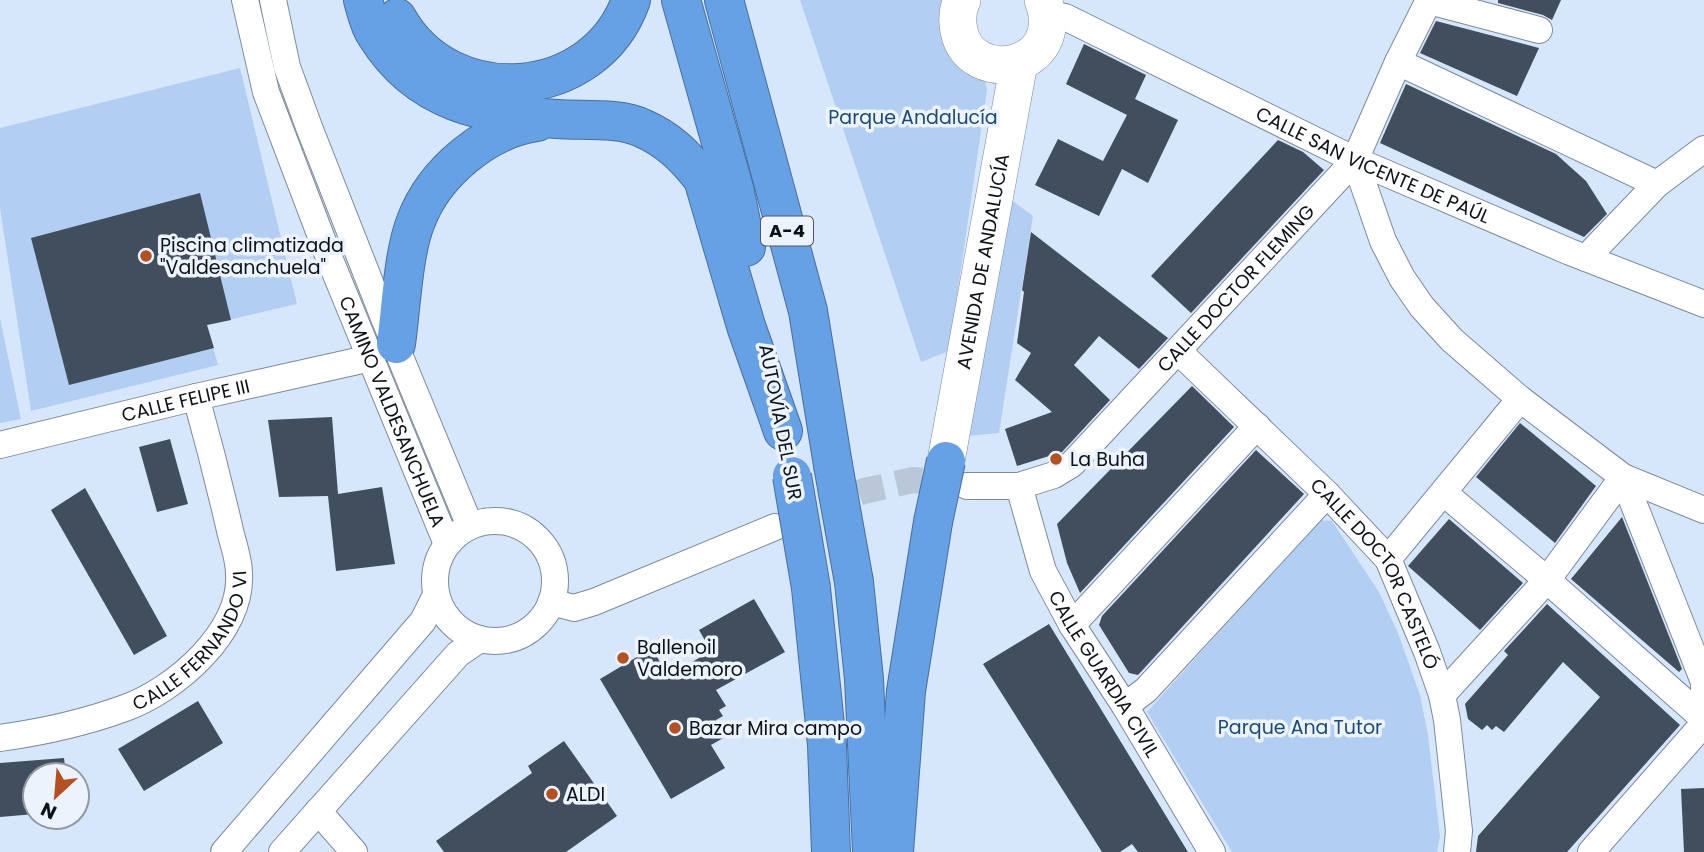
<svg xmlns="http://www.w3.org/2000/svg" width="1704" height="852" font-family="Poppins,sans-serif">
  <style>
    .green { fill: #b2cff3 }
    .building { fill: #404e5e }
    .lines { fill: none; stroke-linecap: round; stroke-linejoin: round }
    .street-tunnel { stroke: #b9c7d9; stroke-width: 26; stroke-dasharray: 26 13; stroke-linecap: butt }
    .street-casing { stroke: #7b8a9d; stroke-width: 28 }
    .secondary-casing { stroke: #7b8a9d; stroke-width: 38 }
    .highway-casing { stroke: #476f9e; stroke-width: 40 }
    .street { stroke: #fff; stroke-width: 26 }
    .secondary { stroke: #fff; stroke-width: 37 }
    .highway { stroke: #66a1e5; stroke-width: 38 }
    .highway-bridge-casing { stroke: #476f9e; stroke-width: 40; stroke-linecap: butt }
    .highway-bridge { stroke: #66a1e5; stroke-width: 38 }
    .poi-dot { fill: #b55020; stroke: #edf3fc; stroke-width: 2.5 }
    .labels { text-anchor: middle; stroke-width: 7; stroke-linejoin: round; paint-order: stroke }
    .shield { fill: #edf3fc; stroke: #50565d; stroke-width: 2 }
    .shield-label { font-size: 18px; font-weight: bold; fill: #0d1219 }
    .park-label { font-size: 19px; fill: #194a7e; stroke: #edf3fc }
    .street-label { font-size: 19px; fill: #0d1219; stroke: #edf3fc }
    .poi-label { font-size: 19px; fill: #0d1219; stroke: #edf3fc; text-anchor: start }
  </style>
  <rect width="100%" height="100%" fill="#d7e7fb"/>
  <!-- green -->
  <g class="green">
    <path d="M 800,0 L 948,0 L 985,79 L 987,90 L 949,351 L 921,362 Z"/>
    <path d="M 240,68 L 297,304 L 207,325 L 218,365 L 31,411 L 0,208 L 0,128 Z"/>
    <path d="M 999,191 L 1033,216 L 999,433 L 959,437 Z"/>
    <path d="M 0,318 L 21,419 L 0,423 Z"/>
    <path d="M 1320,520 L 1332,521 L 1379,592 L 1398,633 L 1420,695 L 1428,735 L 1440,836 L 1437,852 L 1232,852 L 1147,712 Z"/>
  </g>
  <!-- building -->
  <g class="building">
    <path d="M 1498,0 L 1561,0 L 1552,20 L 1543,15 L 1498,3 Z"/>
    <path d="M 1436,21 L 1539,48 L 1517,96 L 1420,53 Z"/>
    <path d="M 1084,44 L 1146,75 L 1135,99 L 1178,120 L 1148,183 L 1122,169 L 1099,216 L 1035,185 L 1058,139 L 1103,161 L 1127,115 L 1066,84 Z"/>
    <path d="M 1406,84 L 1556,154 L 1586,181 L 1607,214 L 1584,237 L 1380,143 Z"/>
    <path d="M 1278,140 L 1303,152 L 1324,170 L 1191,313 L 1151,276 Z"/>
    <path d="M 200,193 L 231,320 L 207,325 L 214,348 L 69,385 L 31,238 Z"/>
    <path d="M 1031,232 L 1168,338 L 1139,369 L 1099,336 L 1074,365 L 1110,400 L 1062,452 L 1017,466 L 1005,429 L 1052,412 L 1015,380 L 1031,353 L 1017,343 L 1024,292 L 1022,290 Z"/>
    <path d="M 1192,386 L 1234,427 L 1080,593 L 1067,563 L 1057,524 Z"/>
    <path d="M 332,417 L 338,494 L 382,487 L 395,564 L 336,571 L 328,496 L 279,497 L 268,420 Z"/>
    <path d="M 1520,423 L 1596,486 L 1555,543 L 1476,477 Z"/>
    <path d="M 170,439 L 188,504 L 157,512 L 139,447 Z"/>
    <path d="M 1256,450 L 1304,494 L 1138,675 L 1129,673 L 1099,625 L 1102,616 Z"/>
    <path d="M 85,488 L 167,636 L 134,655 L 51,510 Z"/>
    <path d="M 1622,517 L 1682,669 L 1679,672 L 1571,579 Z"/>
    <path d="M 1449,519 L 1523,583 L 1480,630 L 1408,566 Z"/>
    <path d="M 754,599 L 785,652 L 716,690 L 726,706 L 719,710 L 723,716 L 716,720 L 725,737 L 711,745 L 725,768 L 671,799 L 600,679 L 652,648 L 668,676 L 711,651 L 699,630 Z"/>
    <path d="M 1547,604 L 1680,725 L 1567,852 L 1476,852 L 1478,836 L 1600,697 L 1563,662 L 1504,732 L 1496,726 L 1492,730 L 1487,725 L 1482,730 L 1468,719 L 1465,704 L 1508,655 L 1504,651 Z"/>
    <path d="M 1049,624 L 1188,852 L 1138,852 L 1132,844 L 1120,852 L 1102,852 L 983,664 Z"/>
    <path d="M 198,701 L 223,743 L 144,791 L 118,749 Z"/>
    <path d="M 564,741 L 617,816 L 566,852 L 444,852 L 436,841 L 532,773 L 528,766 Z"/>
    <path d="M 64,758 L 66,775 L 35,775 L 35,814 L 0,817 L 0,763 Z"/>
    <path d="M 1704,788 L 1704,852 L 1684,852 L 1681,789 Z"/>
  </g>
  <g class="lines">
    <!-- street-tunnel -->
    <path class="street-tunnel" d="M 786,522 L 864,491 L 913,480 L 957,484"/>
    <!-- street casing -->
    <g class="street-casing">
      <g id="street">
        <path id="s1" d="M 245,0 L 266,92 L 328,255 L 447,544"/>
        <path d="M 273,0 L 287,67 L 309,127 L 384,318 L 470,526"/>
        <path d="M 1429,1 L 1539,30"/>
        <path id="s2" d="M 1048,14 L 1065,17 L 1355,160 L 1570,252 L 1704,304"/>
        <path d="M 1398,62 L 1657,184"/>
        <path d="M 1355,160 L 1383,241 L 1402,278 L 1422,307 L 1452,340 L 1520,399 L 1623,477 L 1704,682 L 1704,718 L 1699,729 L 1591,852"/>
        <path d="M 1586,258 L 1657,184 L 1704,149"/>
        <path id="s3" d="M 1178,351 L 1327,494 L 1388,559 L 1427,652 L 1442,695 L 1447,720 L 1459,831 L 1457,852"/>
        <path id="s4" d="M 0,445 L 196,397 L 371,358"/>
        <path d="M 1623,477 L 1704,510"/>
        <path id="s5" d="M 967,486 L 1019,486 L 1054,475 L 1072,464 L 1355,160 L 1398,62 L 1429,0"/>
        <path id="s6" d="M 1019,486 L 1043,571 L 1072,625 L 1125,706 L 1212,852"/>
        <path d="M 1444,493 L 1547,580 L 1704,719"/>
        <circle cx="495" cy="581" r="60"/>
        <path d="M 1388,559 L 1520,399"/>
        <path d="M 551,602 L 574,608 L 594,602 L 775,527"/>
        <path d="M 1072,625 L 1257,426"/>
        <path d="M 1442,695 L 1547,580 L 1623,477"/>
        <path d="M 1125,706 L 1146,690 L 1327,494"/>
        <path id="s7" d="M 0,738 C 43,732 84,723 125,708 C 175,690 243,632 239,573 C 239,558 232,541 229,526 C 219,483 208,440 196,397"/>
        <path d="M 318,811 L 354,852"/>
        <path d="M 224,852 L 423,621 L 436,595"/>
        <path d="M 282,852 L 458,654 L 480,639"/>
      </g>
    </g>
    <!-- secondary casing -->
    <g class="secondary-casing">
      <g id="secondary">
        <path d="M 962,0 C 957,10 957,21 959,31 C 971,88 1069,69 1043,0"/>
        <path id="s8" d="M 946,461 L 1019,63"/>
      </g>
    </g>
    <!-- highway casing -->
    <g class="highway-casing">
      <g id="highway">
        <path d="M 363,0 C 366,11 369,25 376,35 C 419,104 482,114 557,119 C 582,121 619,117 642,128 C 668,139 686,157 703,179 L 746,326 L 783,431"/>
        <path d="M 681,0 L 735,192 L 746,247"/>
        <path d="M 724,0 L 808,311 L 833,465"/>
        <path d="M 397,18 C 450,113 595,102 631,0"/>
        <path d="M 396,344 C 401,309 403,253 416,221 C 434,173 486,129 537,122"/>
        <path d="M 854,582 L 864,679 L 872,852"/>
        <path d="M 811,588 L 827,745 L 831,852"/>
        <path d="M 894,852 L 906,691 L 933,522"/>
      </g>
    </g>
    <!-- street -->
    <use href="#street" class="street"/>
    <!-- secondary -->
    <use href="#secondary" class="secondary"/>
    <!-- highway -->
    <use href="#highway" class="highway"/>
    <!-- highway-bridge casing -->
    <g class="highway-bridge-casing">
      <g id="highway-bridge">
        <path d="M 833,465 L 854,582"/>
        <path d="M 792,476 L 811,588"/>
        <path d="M 933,522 L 946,461"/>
      </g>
    </g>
    <!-- highway-bridge -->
    <use href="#highway-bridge" class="highway-bridge"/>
  </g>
  <!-- markers -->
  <g class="poi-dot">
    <circle cx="146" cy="256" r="7"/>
    <circle cx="1056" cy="459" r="7"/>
    <circle cx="623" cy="658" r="7"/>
    <circle cx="675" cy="728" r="7"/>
    <circle cx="552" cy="794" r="7"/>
  </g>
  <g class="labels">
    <!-- shield labels -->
    <rect class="shield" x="761" y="216.5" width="52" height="29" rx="5"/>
    <g class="shield-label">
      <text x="787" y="237">A-4</text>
    </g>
    <!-- park labels -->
    <g class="park-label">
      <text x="913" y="124">Parque Andalucía</text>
      <text x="1300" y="734">Parque Ana Tutor</text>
    </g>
    <!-- street labels -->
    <g class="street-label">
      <text dy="7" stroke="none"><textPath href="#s2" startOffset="359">CALLE SAN VICENTE DE PAÚL</textPath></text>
      <text dy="7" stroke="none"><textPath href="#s8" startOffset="203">AVENIDA DE ANDALUCÍA</textPath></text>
      <text dy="7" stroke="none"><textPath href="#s5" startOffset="350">CALLE DOCTOR FLEMING</textPath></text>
      <text dy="7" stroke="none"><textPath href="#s4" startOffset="191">CALLE FELIPE III</textPath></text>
      <text dy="7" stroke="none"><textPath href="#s1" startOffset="438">CAMINO VALDESANCHUELA</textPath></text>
      <text transform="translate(781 422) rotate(79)" y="7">AUTOVÍA DEL SUR</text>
      <text dy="7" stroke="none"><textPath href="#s3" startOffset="301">CALLE DOCTOR CASTELÓ</textPath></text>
      <text dy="7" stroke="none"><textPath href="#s7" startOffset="228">CALLE FERNANDO VI</textPath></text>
      <text dy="7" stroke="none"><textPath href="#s6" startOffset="208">CALLE GUARDIA CIVIL</textPath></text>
    </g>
    <!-- poi labels -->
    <g class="poi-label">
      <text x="160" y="252">Piscina climatizada<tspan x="160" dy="22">"Valdesanchuela"</tspan></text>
      <text x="1070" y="466">La Buha</text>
      <text x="637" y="654">Ballenoil<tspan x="637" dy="22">Valdemoro</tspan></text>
      <text x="689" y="735">Bazar Mira campo</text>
      <text x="566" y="801">ALDI</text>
    </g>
  </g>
  <!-- north arrow -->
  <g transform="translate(56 796) rotate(206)"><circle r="33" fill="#edf3fc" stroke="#9399a1" stroke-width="2"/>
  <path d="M0-5L12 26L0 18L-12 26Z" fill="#b55020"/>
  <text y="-10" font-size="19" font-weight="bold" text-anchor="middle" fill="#0d1219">N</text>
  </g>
</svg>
